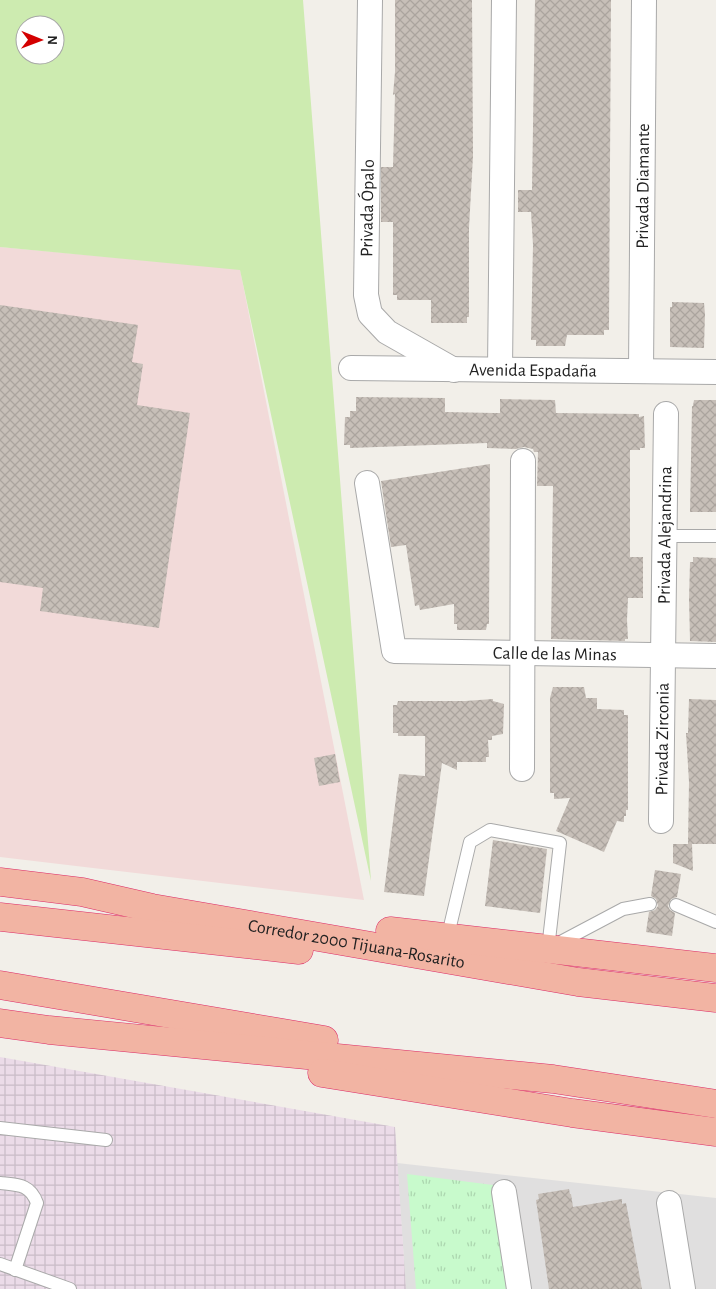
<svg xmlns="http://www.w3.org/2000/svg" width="716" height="1289" font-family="'Alegreya Sans',sans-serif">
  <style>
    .residential { fill: #e0dfdf }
    .commercial { fill: #f2dad9 }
    .industrial { fill: url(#industrial-grid) }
    .grass { fill: #cdebb0; fill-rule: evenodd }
    .park { fill: url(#park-tufts) }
    .building { fill: url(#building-cross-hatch) }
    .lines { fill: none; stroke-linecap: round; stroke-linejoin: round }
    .service-casing { stroke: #a9a9a9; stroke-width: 14 }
    .minor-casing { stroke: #a9a9a9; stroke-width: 26 }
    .trunk-casing { stroke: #dc2a67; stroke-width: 29 }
    .service { stroke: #fff; stroke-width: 12 }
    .minor { stroke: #fff; stroke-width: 24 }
    .trunk { stroke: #f2b4a3; stroke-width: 28 }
    .labels { text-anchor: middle; stroke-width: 4; stroke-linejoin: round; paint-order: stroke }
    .street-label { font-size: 18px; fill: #222; stroke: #fff }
  </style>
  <defs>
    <pattern id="industrial-grid" width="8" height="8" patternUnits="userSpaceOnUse" patternTransform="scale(1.25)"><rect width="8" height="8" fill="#ebdbe8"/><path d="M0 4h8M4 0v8" fill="none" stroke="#c9bcc7"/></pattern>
    <pattern id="park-tufts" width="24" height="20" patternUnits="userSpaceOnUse" patternTransform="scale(1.25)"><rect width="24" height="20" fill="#c8facc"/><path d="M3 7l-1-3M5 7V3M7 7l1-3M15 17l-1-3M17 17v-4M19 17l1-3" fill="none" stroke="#acd6af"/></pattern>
    <pattern id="building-cross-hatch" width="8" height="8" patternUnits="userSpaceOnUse" patternTransform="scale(1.25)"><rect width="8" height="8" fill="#c7bfb8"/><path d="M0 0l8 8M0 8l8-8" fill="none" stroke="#aba49e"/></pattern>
  </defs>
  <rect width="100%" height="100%" fill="#f2efe9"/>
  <!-- residential -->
  <path class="residential" d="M 397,1163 L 716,1198 L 716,1289 L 406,1289 Z"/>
  <!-- commercial -->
  <path class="commercial" d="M 0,247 L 240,269 L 364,900 L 0,857 Z"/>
  <!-- industrial -->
  <path class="industrial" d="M 0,1057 L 395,1127 L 406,1289 L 0,1289 Z"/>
  <!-- grass -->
  <path class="grass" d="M 0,0 L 303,0 L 371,881 L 240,270 L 0,247 ZM 25,25 L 55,25 L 55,55 L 25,55 Z"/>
  <!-- park -->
  <path class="park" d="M 407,1174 L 493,1185 L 506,1289 L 416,1289 Z"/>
  <!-- building -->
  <g class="building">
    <path d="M 395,0 L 472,0 L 473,156 L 469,228 L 469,317 L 467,317 L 467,323 L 431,323 L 431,300 L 397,300 L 397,295 L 393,295 L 393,222 L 381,222 L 381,167 L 393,167 L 395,94 L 393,95 L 395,72 Z"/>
    <path d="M 535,0 L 611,0 L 609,330 L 604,330 L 604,335 L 567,335 L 565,346 L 536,346 L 536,340 L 531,340 L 533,245 L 531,212 L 518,212 L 518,190 L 532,190 Z"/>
    <path d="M 672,302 L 704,303 L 705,314 L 704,348 L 670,347 L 670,307 L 672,307 Z"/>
    <path d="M 0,305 L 138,325 L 132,362 L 143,364 L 137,405 L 190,413 L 159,628 L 40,611 L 43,588 L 0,582 Z"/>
    <path d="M 356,397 L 445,398 L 445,412 L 494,413 L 500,413 L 500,399 L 555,400 L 556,413 L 639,414 L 639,417 L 644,416 L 645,448 L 640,448 L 640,450 L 630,450 L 630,557 L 643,557 L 643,598 L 628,598 L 627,620 L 628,639 L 625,639 L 625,641 L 551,639 L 553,486 L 537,486 L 538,452 L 534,452 L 533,449 L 524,447 L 516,449 L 487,448 L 487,443 L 350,448 L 350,445 L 344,445 L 345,417 L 350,417 L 350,411 L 356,411 Z"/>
    <path d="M 694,400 L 716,400 L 716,512 L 690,512 L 692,406 L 693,406 Z"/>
    <path d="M 490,464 L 489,624 L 487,624 L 486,630 L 457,630 L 457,624 L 454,624 L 454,604 L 420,610 L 419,605 L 415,606 L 406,545 L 391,547 L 381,481 Z"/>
    <path d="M 693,557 L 716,558 L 716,642 L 690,641 L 689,599 L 690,562 L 693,562 Z"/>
    <path d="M 553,687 L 584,687 L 586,698 L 597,698 L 597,709 L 624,710 L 624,715 L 628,715 L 628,810 L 626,810 L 626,816 L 624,816 L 624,822 L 617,821 L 604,852 L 556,831 L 570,798 L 554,799 L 554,793 L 550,793 L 550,698 Z"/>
    <path d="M 493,699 L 493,701 L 504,704 L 503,734 L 492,736 L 492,740 L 488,740 L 489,757 L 486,757 L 486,762 L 457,762 L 457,770 L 442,763 L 424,896 L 384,892 L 399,774 L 425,776 L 425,736 L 398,736 L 398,733 L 393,733 L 393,705 L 397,705 L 398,701 L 465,701 Z"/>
    <path d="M 689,699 L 716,700 L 716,844 L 692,844 L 693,871 L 673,863 L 673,844 L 688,844 L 689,782 L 686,733 L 688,733 Z"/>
    <path d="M 335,754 L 340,782 L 319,786 L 314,758 Z"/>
    <path d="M 493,840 L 547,849 L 540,913 L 485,906 Z"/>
    <path d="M 655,870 L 681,874 L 677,897 L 671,899 L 668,906 L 670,910 L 675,913 L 672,936 L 646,932 L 649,912 L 655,910 L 658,906 L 656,899 L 651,896 Z"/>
    <path d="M 569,1189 L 570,1194 L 571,1194 L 573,1207 L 622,1199 L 622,1204 L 626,1203 L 642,1289 L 549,1289 L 536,1200 L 539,1199 L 538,1194 Z"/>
  </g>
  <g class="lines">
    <!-- service casing -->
    <g class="service-casing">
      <g id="service">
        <path d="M 664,536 L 716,536"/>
        <path d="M 676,905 L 716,922"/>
        <path d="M 447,939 L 470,842 L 490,830 L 560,843 L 548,949"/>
        <path d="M 555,945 L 623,909 L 650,904"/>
        <path d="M 0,1128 L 106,1140"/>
        <path d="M 0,1183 C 18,1185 30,1184 37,1203 L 15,1270"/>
        <path d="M 0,1264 L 70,1289"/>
      </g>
    </g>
    <!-- minor casing -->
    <g class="minor-casing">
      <g id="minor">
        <path d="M 370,0 L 366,295 L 370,314 L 387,332 L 454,370"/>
        <path id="s1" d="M 351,368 L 716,372"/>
        <path d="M 500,369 L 504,0"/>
        <path id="s2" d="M 641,371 L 644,0"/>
        <path id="s3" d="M 367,483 L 394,651 L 716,656"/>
        <path d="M 522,769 L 523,461"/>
        <path id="s4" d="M 661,821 L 666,414"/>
        <path d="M 504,1192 L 519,1289"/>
        <path d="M 669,1203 L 683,1289"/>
      </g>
    </g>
    <!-- trunk casing -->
    <g class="trunk-casing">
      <g id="trunk">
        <path id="s5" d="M 0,882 L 82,892 L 152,908 L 578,982 L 716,998"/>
        <path d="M 0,917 L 299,950"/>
        <path d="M 390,931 L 716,968"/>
        <path d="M 0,985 L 324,1040"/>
        <path d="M 0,1023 L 49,1030 L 553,1079 L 716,1104"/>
        <path d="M 322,1073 L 572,1113 L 716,1132"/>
      </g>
    </g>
    <!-- service -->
    <use href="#service" class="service"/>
    <!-- minor -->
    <use href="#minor" class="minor"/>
    <!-- trunk -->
    <use href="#trunk" class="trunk"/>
  </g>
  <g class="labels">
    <!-- street labels -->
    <g class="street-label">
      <text dy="6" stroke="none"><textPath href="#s2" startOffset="185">Privada Diamante</textPath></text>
      <text transform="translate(367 208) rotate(-89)" y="6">Privada Ópalo</text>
      <text dy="6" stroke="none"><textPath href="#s1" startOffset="182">Avenida Espadaña</textPath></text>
      <text dy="6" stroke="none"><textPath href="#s4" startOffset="286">Privada Alejandrina</textPath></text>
      <text dy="6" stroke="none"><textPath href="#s3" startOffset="331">Calle de las Minas</textPath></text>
      <text dy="6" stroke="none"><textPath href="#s4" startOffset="82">Privada Zirconia</textPath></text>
      <text dy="6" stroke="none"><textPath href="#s5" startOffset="362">Corredor 2000 Tijuana-Rosarito</textPath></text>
    </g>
  </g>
  <!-- north arrow -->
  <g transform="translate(40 40) rotate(91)"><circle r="24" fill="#ffffff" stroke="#a7a7a7"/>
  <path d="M0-4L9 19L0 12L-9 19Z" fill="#d40000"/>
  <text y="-8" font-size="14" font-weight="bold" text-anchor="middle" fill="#222222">N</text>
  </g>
</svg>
